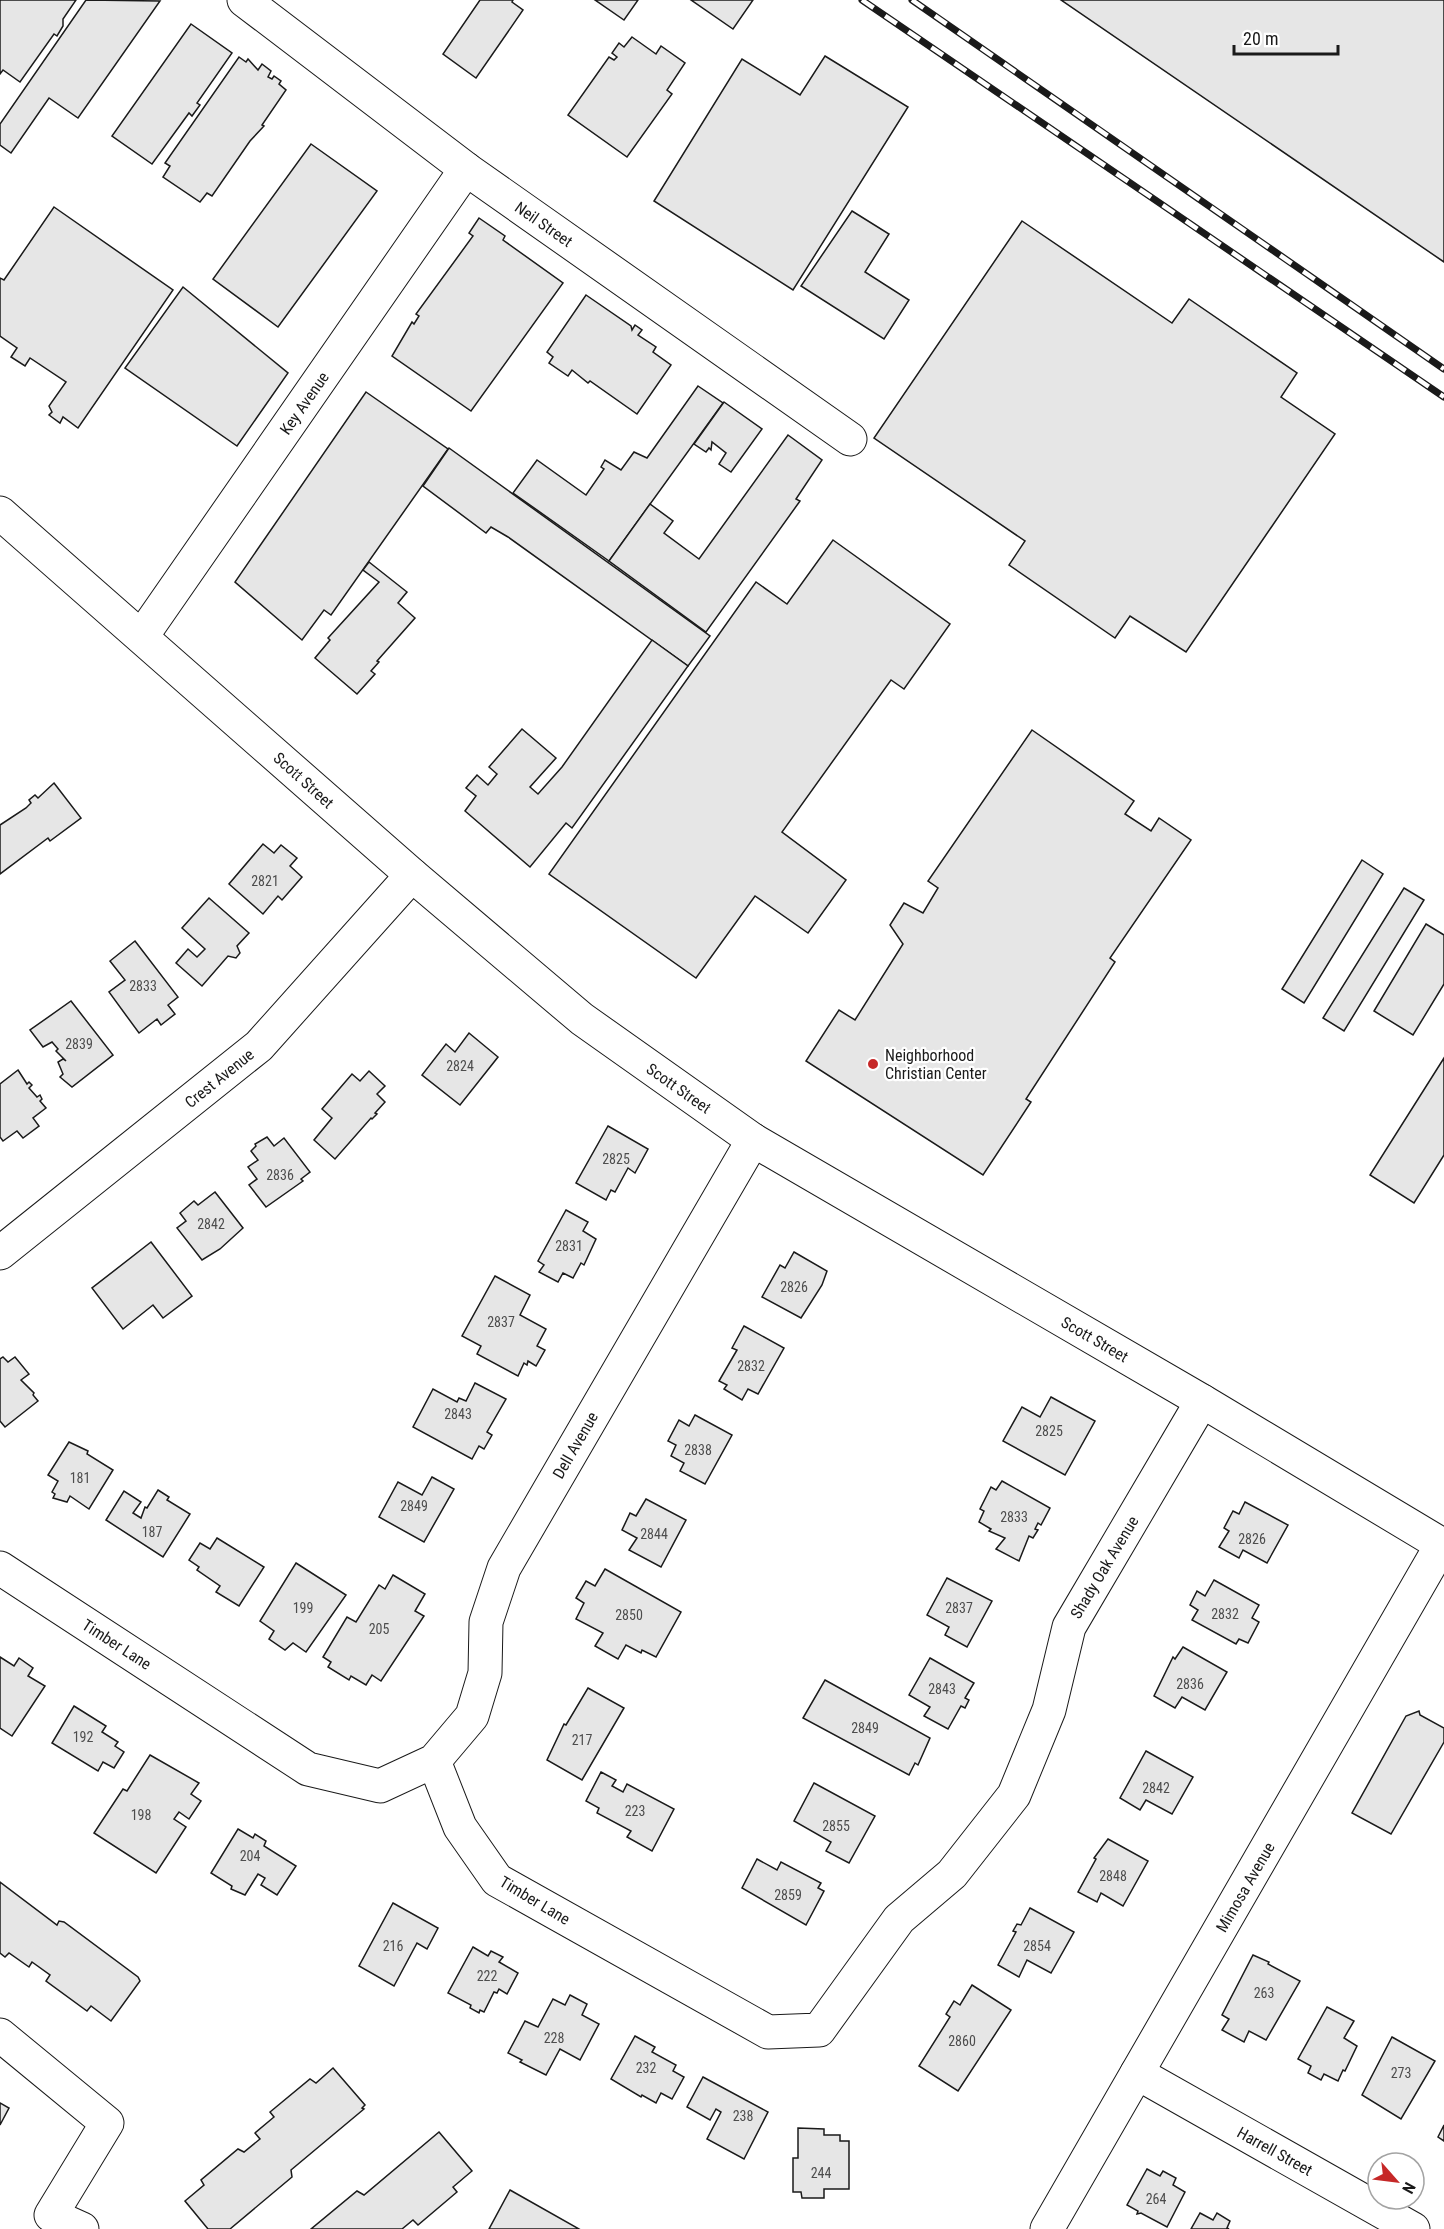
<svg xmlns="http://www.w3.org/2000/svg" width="1444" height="2229" font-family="'Roboto Condensed',sans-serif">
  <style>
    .building { fill: #e6e6e6; stroke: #1a1a1a; stroke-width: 1.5 }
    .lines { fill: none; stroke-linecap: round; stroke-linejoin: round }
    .minor-casing { stroke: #1a1a1a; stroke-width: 35 }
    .major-casing { stroke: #1a1a1a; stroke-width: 35 }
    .minor { stroke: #fff; stroke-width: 33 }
    .major { stroke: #fff; stroke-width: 33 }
    .rail-casing { stroke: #1a1a1a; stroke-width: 7 }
    .rail { stroke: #fff; stroke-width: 4.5; stroke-dasharray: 14; stroke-linecap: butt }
    .poi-dot { fill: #c62828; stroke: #fff; stroke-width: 2 }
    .labels { text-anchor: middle; stroke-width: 4.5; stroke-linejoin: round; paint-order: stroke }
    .number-label { font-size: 14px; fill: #4d4d4d }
    .street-label { font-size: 16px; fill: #1a1a1a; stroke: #fff }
    .poi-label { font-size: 16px; fill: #1a1a1a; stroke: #fff; text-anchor: start }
  </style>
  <rect width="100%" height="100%" fill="#fff"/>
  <!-- building -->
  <g class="building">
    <path d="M 0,0 L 76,0 L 63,19 L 63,26 L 57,36 L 54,34 L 20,82 L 3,70 L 0,74 Z"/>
    <path d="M 86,0 L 160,1 L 78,118 L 49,98 L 11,153 L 0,145 L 0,124 Z"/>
    <path d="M 480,0 L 513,0 L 512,2 L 523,10 L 476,78 L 443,54 Z"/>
    <path d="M 595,0 L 638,0 L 624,20 Z"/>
    <path d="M 691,0 L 753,0 L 733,29 Z"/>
    <path d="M 1061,0 L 1444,0 L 1444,262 Z"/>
    <path d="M 191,24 L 232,53 L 197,103 L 200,105 L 192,116 L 189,113 L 152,164 L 112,136 Z"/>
    <path d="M 632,37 L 656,54 L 661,46 L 685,63 L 667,90 L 672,94 L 627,157 L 568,115 L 609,57 L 614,60 L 617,57 L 612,53 L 619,43 L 624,47 Z"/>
    <path d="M 825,56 L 908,107 L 793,290 L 654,201 L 742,59 L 800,95 Z"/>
    <path d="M 239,57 L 246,62 L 248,59 L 258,70 L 262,64 L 271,71 L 268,77 L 272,79 L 274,76 L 281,81 L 279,84 L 286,90 L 262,125 L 264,126 L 250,141 L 212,196 L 207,193 L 200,202 L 163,177 L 170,166 L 165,163 Z"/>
    <path d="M 311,144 L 377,191 L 278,327 L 213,279 Z"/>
    <path d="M 54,207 L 173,290 L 78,428 L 63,417 L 60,423 L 49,415 L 52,412 L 49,406 L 66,382 L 30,358 L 25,366 L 11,357 L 17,348 L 0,336 L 0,278 L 4,280 Z"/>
    <path d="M 852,211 L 889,234 L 865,272 L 909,300 L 884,339 L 801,286 Z"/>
    <path d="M 479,218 L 505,236 L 503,240 L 563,283 L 471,411 L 392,356 L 412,322 L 414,324 L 419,316 L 416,314 L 473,236 L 469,233 Z"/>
    <path d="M 1022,221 L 1172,323 L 1189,299 L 1297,373 L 1281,397 L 1335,434 L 1186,652 L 1130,616 L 1115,638 L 1009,565 L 1025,541 L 874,438 Z"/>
    <path d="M 183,287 L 288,373 L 237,446 L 125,368 Z"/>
    <path d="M 586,295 L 631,326 L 632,330 L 635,325 L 642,330 L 638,335 L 656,347 L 653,352 L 671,365 L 637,414 L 590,381 L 588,383 L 572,370 L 568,376 L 549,363 L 553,357 L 547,352 Z"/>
    <path d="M 698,386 L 723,403 L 609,561 L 513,493 L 537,460 L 586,495 L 604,469 L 601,467 L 605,460 L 621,470 L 634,452 L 647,458 Z"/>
    <path d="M 366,392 L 448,449 L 331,615 L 324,610 L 302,640 L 235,582 Z"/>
    <path d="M 724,402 L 762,429 L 731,472 L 719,464 L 726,453 L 712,442 L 711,450 L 709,448 L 706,452 L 694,444 Z"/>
    <path d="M 788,435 L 822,460 L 796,499 L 800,501 L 706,632 L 609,561 L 650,504 L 673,521 L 664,533 L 699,559 Z"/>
    <path d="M 449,448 L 710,636 L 688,666 L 508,537 L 491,527 L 486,533 L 423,486 Z"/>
    <path d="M 833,540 L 950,624 L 904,689 L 891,680 L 782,832 L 846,880 L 808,933 L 755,896 L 696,978 L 549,874 L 756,582 L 787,604 Z"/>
    <path d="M 369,562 L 407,592 L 398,603 L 415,618 L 377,661 L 379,662 L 371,671 L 375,674 L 357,694 L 315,658 L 330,640 L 328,638 L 379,582 L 363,570 Z"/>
    <path d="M 652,640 L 688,666 L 572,828 L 566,823 L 530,867 L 465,811 L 476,796 L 466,788 L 477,775 L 488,785 L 497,774 L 489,767 L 522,729 L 556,758 L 530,787 L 538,794 L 562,767 Z"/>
    <path d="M 1032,730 L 1134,801 L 1125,814 L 1151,831 L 1159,818 L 1191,840 L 1110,958 L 1115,962 L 1026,1099 L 1031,1102 L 983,1175 L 806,1061 L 839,1010 L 855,1020 L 903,944 L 890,925 L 904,903 L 923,913 L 938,888 L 928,881 Z"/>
    <path d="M 54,783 L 81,818 L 50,841 L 48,838 L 0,874 L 0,825 L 26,808 L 31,803 L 29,800 L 35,795 L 38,798 Z"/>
    <path d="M 263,844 L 274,853 L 281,845 L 297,858 L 290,866 L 302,877 L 282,900 L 278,896 L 263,914 L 229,884 Z"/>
    <path d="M 1362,860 L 1383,874 L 1304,1003 L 1282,989 Z"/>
    <path d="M 1404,888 L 1424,900 L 1344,1031 L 1323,1018 Z"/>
    <path d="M 209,898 L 249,933 L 237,946 L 240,953 L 236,958 L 228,956 L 202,986 L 176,963 L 188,949 L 197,957 L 205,949 L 182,928 Z"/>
    <path d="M 1426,924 L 1444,935 L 1444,984 L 1413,1035 L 1374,1011 Z"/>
    <path d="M 135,941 L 178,997 L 168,1005 L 175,1014 L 161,1025 L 157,1019 L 139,1033 L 109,992 L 125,980 L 110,961 Z"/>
    <path d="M 71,1001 L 113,1055 L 72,1087 L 60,1077 L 63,1074 L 58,1062 L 63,1059 L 66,1061 L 56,1051 L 58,1049 L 52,1042 L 43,1047 L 30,1030 Z"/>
    <path d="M 469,1033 L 498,1057 L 460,1105 L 422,1075 L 446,1044 L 455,1052 Z"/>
    <path d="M 1444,1058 L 1444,1155 L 1414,1203 L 1370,1175 Z"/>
    <path d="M 18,1070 L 27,1084 L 29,1082 L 32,1085 L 29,1088 L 37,1097 L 40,1095 L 42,1099 L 40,1101 L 46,1108 L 33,1118 L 39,1126 L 23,1138 L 17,1131 L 3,1141 L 0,1137 L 0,1084 Z"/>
    <path d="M 369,1071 L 385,1086 L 377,1094 L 385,1102 L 375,1113 L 377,1114 L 372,1119 L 371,1118 L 335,1159 L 314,1140 L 332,1118 L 322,1109 L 352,1074 L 360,1081 Z"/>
    <path d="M 608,1126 L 648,1149 L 635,1173 L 628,1168 L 615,1192 L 611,1190 L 606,1200 L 576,1183 Z"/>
    <path d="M 267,1137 L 274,1146 L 284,1138 L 310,1172 L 301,1179 L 303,1181 L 266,1207 L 249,1185 L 257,1179 L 248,1167 L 258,1160 L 251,1151 L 256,1146 L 255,1144 Z"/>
    <path d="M 215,1192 L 243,1228 L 220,1249 L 202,1260 L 177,1228 L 186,1221 L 180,1213 L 194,1201 L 198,1205 Z"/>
    <path d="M 566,1210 L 588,1222 L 583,1231 L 596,1239 L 584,1265 L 581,1263 L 573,1278 L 563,1273 L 558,1282 L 539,1272 L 544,1265 L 538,1261 Z"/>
    <path d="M 151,1242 L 192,1296 L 163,1318 L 153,1305 L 123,1329 L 92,1288 Z"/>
    <path d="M 794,1252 L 827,1271 L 822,1285 L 801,1318 L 762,1297 L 780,1265 L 785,1268 Z"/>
    <path d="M 495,1276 L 530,1295 L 520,1315 L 546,1329 L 537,1346 L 545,1350 L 536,1366 L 528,1361 L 527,1365 L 524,1363 L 518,1376 L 477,1354 L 481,1346 L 462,1336 Z"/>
    <path d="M 744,1326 L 784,1348 L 758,1394 L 748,1389 L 742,1400 L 724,1389 L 727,1385 L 719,1381 L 737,1350 L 732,1348 Z"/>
    <path d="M 3,1357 L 8,1362 L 15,1357 L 29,1374 L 21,1380 L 34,1393 L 33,1395 L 38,1401 L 5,1427 L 0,1421 L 0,1359 Z"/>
    <path d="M 475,1383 L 506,1399 L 487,1432 L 492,1435 L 484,1449 L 479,1446 L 472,1459 L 413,1427 L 433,1389 L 457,1402 L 459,1398 L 466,1401 Z"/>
    <path d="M 1051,1397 L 1095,1421 L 1065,1475 L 1003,1441 L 1022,1407 L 1040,1417 Z"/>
    <path d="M 695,1415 L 732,1435 L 705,1484 L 680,1471 L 684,1463 L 671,1456 L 676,1445 L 668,1441 L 679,1420 L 689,1426 Z"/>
    <path d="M 69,1442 L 88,1451 L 87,1454 L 113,1470 L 89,1509 L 70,1496 L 67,1502 L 53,1498 L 55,1494 L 52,1492 L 58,1481 L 48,1475 Z"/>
    <path d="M 432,1477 L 454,1489 L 424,1542 L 379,1517 L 398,1482 L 422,1495 Z"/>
    <path d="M 1002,1481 L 1050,1508 L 1041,1525 L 1038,1523 L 1035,1529 L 1038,1530 L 1033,1538 L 1029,1536 L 1019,1561 L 996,1549 L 1005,1538 L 989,1531 L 991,1529 L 979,1522 L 984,1511 L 980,1509 L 991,1487 L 996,1490 Z"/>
    <path d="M 158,1490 L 169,1497 L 167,1500 L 190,1514 L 163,1557 L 106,1520 L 124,1491 L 141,1502 L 133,1513 L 141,1518 L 145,1507 L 147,1508 Z"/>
    <path d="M 646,1499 L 686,1520 L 661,1567 L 629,1550 L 637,1538 L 622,1530 L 630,1513 L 636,1516 Z"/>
    <path d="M 1245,1502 L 1288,1525 L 1267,1563 L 1243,1550 L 1239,1558 L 1219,1547 L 1229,1531 L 1224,1528 L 1233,1511 L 1239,1514 Z"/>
    <path d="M 217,1538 L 264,1567 L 239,1606 L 216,1592 L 220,1586 L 197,1570 L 199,1567 L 189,1560 L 200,1543 L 210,1549 Z"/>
    <path d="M 296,1563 L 346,1595 L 306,1652 L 293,1643 L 285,1650 L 269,1639 L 274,1631 L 260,1621 Z"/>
    <path d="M 605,1569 L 681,1612 L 656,1657 L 642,1650 L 641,1653 L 626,1645 L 618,1659 L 595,1646 L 603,1633 L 576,1619 L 584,1603 L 576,1598 L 586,1581 L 595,1586 Z"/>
    <path d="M 393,1575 L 425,1594 L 415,1611 L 424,1616 L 381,1681 L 372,1675 L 366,1685 L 351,1676 L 349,1680 L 328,1667 L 331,1662 L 323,1657 L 347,1617 L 356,1622 L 379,1585 L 385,1589 Z"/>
    <path d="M 947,1578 L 992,1601 L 967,1647 L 945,1635 L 949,1627 L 927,1615 Z"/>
    <path d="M 1214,1580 L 1259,1605 L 1252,1618 L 1259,1622 L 1248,1643 L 1239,1639 L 1236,1644 L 1192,1620 L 1198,1610 L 1190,1605 L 1197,1591 L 1205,1596 Z"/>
    <path d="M 1183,1647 L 1227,1672 L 1205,1710 L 1182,1697 L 1175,1708 L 1154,1696 L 1173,1657 L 1175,1659 Z"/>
    <path d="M 0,1657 L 14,1666 L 19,1658 L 33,1668 L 28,1676 L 45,1686 L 12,1736 L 0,1728 Z"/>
    <path d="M 930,1658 L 974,1683 L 965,1698 L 969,1700 L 965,1708 L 961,1706 L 948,1729 L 924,1716 L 930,1707 L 909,1695 Z"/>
    <path d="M 825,1680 L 930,1738 L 918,1765 L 915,1763 L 909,1775 L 803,1718 Z"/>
    <path d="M 588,1688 L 624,1708 L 582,1780 L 547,1760 L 564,1724 L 566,1725 Z"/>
    <path d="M 74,1706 L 106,1726 L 102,1732 L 118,1742 L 115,1746 L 124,1752 L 114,1768 L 103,1762 L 98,1771 L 52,1743 Z"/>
    <path d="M 1419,1711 L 1420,1715 L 1444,1728 L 1444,1742 L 1391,1834 L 1352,1813 L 1406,1716 Z"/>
    <path d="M 1146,1751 L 1193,1777 L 1172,1814 L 1146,1800 L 1140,1810 L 1120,1798 Z"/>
    <path d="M 150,1755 L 199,1783 L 191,1794 L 201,1801 L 189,1819 L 179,1812 L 174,1819 L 186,1827 L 156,1873 L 94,1833 L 123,1789 L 127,1791 Z"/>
    <path d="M 601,1772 L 616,1780 L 612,1786 L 623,1792 L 627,1784 L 674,1809 L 652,1851 L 627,1837 L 631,1831 L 597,1813 L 599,1808 L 586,1801 Z"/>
    <path d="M 814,1783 L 875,1816 L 849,1863 L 826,1851 L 831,1842 L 794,1821 Z"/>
    <path d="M 238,1829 L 253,1838 L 255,1834 L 266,1841 L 264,1846 L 296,1866 L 277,1895 L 261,1885 L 265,1878 L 258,1874 L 245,1895 L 231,1889 L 232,1886 L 211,1873 Z"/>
    <path d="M 1108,1839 L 1148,1861 L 1123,1906 L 1101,1893 L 1097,1902 L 1078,1892 L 1096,1859 L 1094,1858 Z"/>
    <path d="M 757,1859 L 777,1870 L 781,1862 L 821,1883 L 818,1888 L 824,1891 L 806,1925 L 742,1888 Z"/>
    <path d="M 0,1882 L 57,1925 L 59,1921 L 64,1922 L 138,1977 L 140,1981 L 111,2021 L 91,2006 L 87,2011 L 46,1981 L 50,1975 L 32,1962 L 29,1967 L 9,1953 L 5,1957 L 0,1953 Z"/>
    <path d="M 393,1903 L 438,1928 L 427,1949 L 417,1943 L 394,1986 L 359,1966 Z"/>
    <path d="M 1030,1908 L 1074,1932 L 1051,1973 L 1027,1960 L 1019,1977 L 998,1965 L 1016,1932 L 1013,1931 L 1017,1924 L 1021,1925 Z"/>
    <path d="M 473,1947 L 488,1956 L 491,1951 L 503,1957 L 499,1962 L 518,1973 L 507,1994 L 499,1989 L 497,1993 L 494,1992 L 484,2012 L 480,2010 L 479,2013 L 470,2008 L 471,2005 L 448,1993 Z"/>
    <path d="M 1253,1955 L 1269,1962 L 1268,1964 L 1300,1981 L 1266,2040 L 1249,2031 L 1244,2042 L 1222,2030 L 1229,2019 L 1222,2015 Z"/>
    <path d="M 972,1985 L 1011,2010 L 958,2091 L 919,2066 L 950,2017 L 946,2014 L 954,2001 L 960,2005 Z"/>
    <path d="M 570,1995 L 587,2004 L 582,2015 L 599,2024 L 580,2060 L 560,2049 L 546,2075 L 520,2062 L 522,2060 L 508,2053 L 525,2021 L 538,2027 L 553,1999 L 565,2005 Z"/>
    <path d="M 1327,2007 L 1354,2021 L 1344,2038 L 1357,2046 L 1345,2071 L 1343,2070 L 1338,2081 L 1324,2074 L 1321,2080 L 1308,2073 L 1311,2066 L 1298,2059 Z"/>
    <path d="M 635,2036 L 655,2047 L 652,2052 L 676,2065 L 673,2071 L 684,2077 L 672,2099 L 661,2093 L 656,2103 L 642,2095 L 641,2097 L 611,2079 Z"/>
    <path d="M 1392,2037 L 1435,2061 L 1401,2119 L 1362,2095 Z"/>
    <path d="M 333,2068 L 365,2105 L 362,2108 L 364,2109 L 291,2170 L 292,2177 L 230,2229 L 208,2229 L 185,2201 L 204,2185 L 201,2180 L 238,2149 L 244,2152 L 260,2139 L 255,2133 L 274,2117 L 270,2112 L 310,2079 L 316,2083 Z"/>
    <path d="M 703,2077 L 768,2112 L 744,2159 L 707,2139 L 721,2112 L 716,2109 L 710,2120 L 687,2107 Z"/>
    <path d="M 0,2103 L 9,2108 L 0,2125 Z"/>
    <path d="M 1444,2125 L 1444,2141 L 1438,2137 Z"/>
    <path d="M 798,2128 L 824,2129 L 824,2135 L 840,2135 L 840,2141 L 849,2141 L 849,2189 L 824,2189 L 824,2198 L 802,2198 L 801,2192 L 793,2192 L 793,2158 L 798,2158 Z"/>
    <path d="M 439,2132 L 472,2171 L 453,2187 L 457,2192 L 418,2225 L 413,2220 L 402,2229 L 311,2229 L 357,2191 L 364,2195 Z"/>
    <path d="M 1147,2169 L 1160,2176 L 1163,2171 L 1176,2178 L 1173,2185 L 1185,2192 L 1167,2227 L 1141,2213 L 1137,2214 L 1138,2211 L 1127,2205 Z"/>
    <path d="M 510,2190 L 579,2229 L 489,2229 Z"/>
    <path d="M 1200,2213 L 1213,2220 L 1217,2213 L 1230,2221 L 1227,2228 L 1229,2229 L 1191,2229 Z"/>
  </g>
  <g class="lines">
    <!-- minor casing -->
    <g class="minor-casing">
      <g id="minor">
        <path d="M 244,0 L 466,169 L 850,439"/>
        <path d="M 142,636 L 466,169"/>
        <path d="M 0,1253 L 259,1046 L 412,875"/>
        <path d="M 0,1568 L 308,1769 L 380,1786 L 434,1761 L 472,1716 L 485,1673 L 486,1622 L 504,1568 L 753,1140"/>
        <path d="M 434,1761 L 460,1827 L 497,1880 L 768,2032 L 819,2030 L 899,1919 L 952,1874 L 1014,1795 L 1049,1710 L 1069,1627 L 1202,1401"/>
        <path d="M 0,2035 L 107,2123 L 51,2215 L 82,2229"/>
        <path d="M 1137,2073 L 1413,2229"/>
        <path d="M 1047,2229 L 1442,1544"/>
      </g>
    </g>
    <!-- major casing -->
    <g class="major-casing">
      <path id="major" d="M 0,513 L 412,875 L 582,1019 L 753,1140 L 1202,1401 L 1444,1546"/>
    </g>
    <!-- minor -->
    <use href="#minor" class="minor"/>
    <!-- major -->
    <use href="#major" class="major"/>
    <!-- rail casing -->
    <g class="rail-casing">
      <g id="rail">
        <path d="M 862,0 L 1444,397"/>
        <path d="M 912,0 L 1444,369"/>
      </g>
    </g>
    <!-- rail -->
    <use href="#rail" class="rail"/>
  </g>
  <!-- markers -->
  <circle class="poi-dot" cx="873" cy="1064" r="6"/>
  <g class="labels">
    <!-- number labels -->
    <g class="number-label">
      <text x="265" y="886">2821</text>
      <text x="143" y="991">2833</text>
      <text x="79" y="1049">2839</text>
      <text x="460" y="1071">2824</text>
      <text x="616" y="1164">2825</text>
      <text x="280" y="1180">2836</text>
      <text x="211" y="1229">2842</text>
      <text x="569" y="1251">2831</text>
      <text x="794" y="1292">2826</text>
      <text x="501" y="1327">2837</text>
      <text x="751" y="1371">2832</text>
      <text x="458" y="1419">2843</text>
      <text x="1049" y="1436">2825</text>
      <text x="698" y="1455">2838</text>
      <text x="80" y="1483">181</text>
      <text x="414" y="1511">2849</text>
      <text x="1014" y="1522">2833</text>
      <text x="152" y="1537">187</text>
      <text x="654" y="1539">2844</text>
      <text x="1252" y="1544">2826</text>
      <text x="303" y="1613">199</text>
      <text x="959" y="1613">2837</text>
      <text x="1225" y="1619">2832</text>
      <text x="629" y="1620">2850</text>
      <text x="379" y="1634">205</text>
      <text x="1190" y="1689">2836</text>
      <text x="942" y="1694">2843</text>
      <text x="865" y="1733">2849</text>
      <text x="83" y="1742">192</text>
      <text x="582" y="1745">217</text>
      <text x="1156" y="1793">2842</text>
      <text x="635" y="1816">223</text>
      <text x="141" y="1820">198</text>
      <text x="836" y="1831">2855</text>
      <text x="250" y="1861">204</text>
      <text x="1113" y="1881">2848</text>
      <text x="788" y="1900">2859</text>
      <text x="393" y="1951">216</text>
      <text x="1037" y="1951">2854</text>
      <text x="487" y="1981">222</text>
      <text x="1264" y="1998">263</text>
      <text x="554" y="2043">228</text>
      <text x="962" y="2046">2860</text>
      <text x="646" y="2073">232</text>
      <text x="1401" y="2078">273</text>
      <text x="743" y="2121">238</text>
      <text x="821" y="2178">244</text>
      <text x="1156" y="2204">264</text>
    </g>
    <!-- street labels -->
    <g class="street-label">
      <text transform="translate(544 224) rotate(35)" y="6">Neil Street</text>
      <text transform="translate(304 403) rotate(-55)" y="6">Key Avenue</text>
      <text transform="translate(304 780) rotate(42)" y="6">Scott Street</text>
      <text transform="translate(219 1078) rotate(-39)" y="6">Crest Avenue</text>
      <text transform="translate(679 1088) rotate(35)" y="6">Scott Street</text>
      <text transform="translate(1095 1339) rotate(30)" y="6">Scott Street</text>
      <text transform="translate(575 1445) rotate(-60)" y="6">Dell Avenue</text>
      <text transform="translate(1104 1567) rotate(-59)" y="6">Shady Oak Avenue</text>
      <text transform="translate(117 1644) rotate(33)" y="6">Timber Lane</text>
      <text transform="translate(1245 1887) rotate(-60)" y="6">Mimosa Avenue</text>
      <text transform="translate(535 1900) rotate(31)" y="6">Timber Lane</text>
      <text transform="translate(1275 2151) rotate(29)" y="6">Harrell Street</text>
    </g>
    <!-- poi labels -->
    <g class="poi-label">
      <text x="885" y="1061">Neighborhood<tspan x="885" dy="18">Christian Center</tspan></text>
    </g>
  </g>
  <!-- north arrow -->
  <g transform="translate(1396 2181) rotate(118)"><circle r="28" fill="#ffffff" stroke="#a3a3a3" stroke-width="1.5"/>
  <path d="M0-4.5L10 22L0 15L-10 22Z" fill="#c62828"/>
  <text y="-9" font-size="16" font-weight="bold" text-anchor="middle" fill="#1a1a1a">N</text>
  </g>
  <!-- scale -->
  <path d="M1234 45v9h104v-9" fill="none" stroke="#1a1a1a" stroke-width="3"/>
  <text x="1243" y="45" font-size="18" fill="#1a1a1a" stroke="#ffffff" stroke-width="4.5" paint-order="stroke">20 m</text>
</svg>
